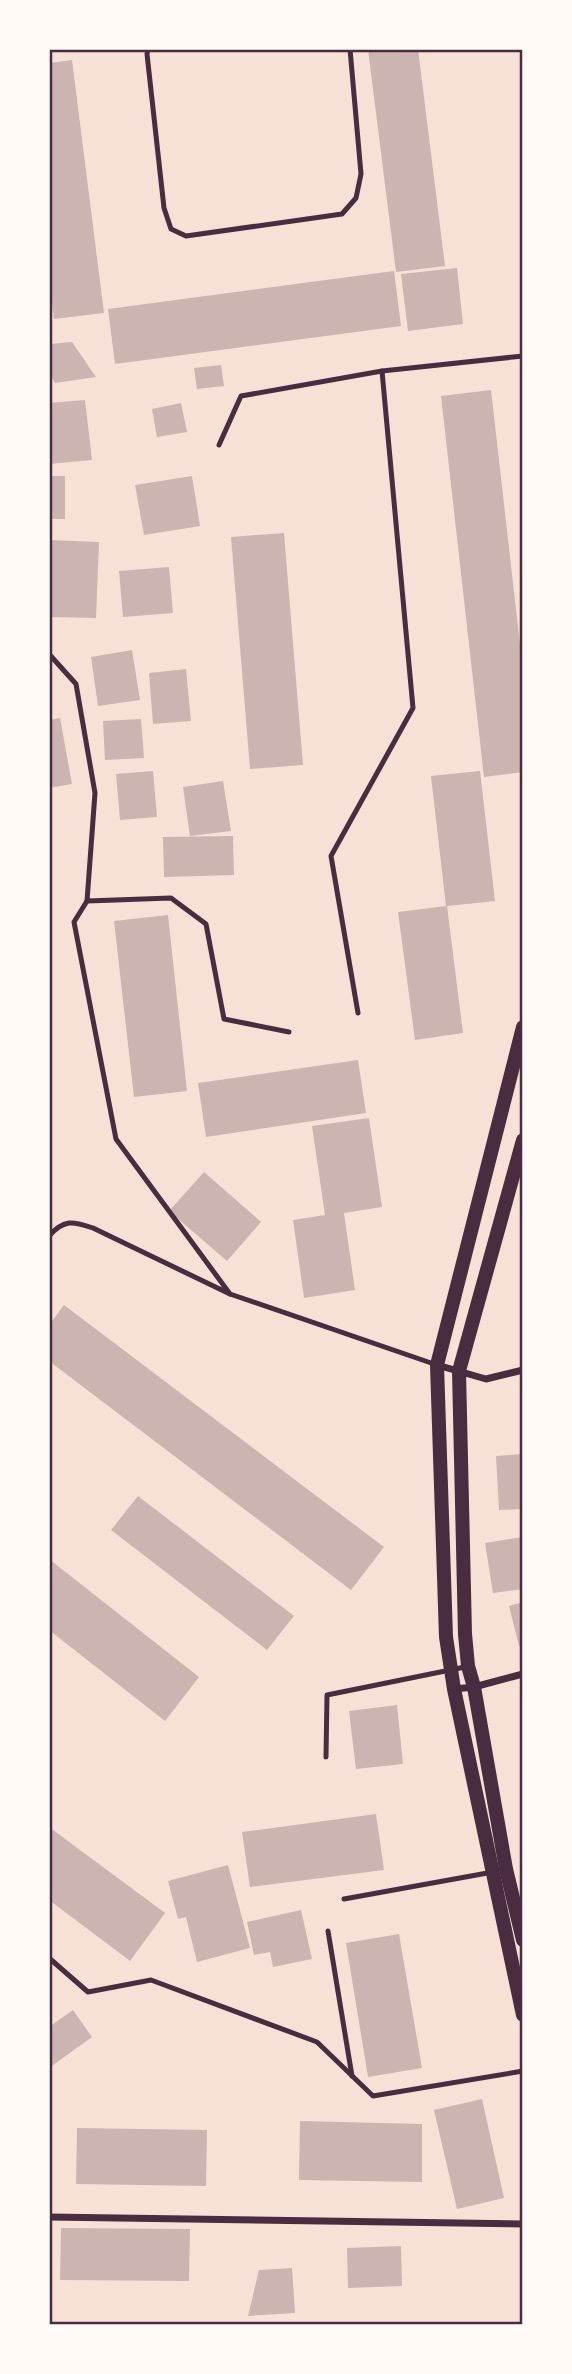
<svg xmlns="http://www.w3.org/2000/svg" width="572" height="2374" font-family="'PT Sans',sans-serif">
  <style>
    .building { fill: #ccb4b1 }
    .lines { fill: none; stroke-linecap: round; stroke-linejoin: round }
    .service { stroke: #4a2c40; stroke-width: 5 }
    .minor { stroke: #4a2c40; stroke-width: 7 }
    .secondary { stroke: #4a2c40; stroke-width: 14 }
    .neatline { fill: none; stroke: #4a2c40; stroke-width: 2.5 }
  </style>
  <rect width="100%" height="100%" fill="#f7e1d7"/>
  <!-- building -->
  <g class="building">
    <path d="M 368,49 L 418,49 L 445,266 L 396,272 Z"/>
    <path d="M 72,60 L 104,313 L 54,319 L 49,277 L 49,63 Z"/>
    <path d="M 457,268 L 463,324 L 408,331 L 401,274 Z"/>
    <path d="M 394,271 L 401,326 L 115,364 L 108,309 Z"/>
    <path d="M 72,342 L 96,377 L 55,383 L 49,373 L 49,344 Z"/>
    <path d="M 221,365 L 224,386 L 197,389 L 194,368 Z"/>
    <path d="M 491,390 L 523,671 L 523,772 L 484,777 L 441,396 Z"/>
    <path d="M 85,400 L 92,460 L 49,464 L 49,403 Z"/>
    <path d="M 181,403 L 187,432 L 157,437 L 152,409 Z"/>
    <rect x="49" y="476" width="16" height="43"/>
    <path d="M 192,476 L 200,526 L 144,535 L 135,485 Z"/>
    <path d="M 284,533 L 303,765 L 250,769 L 231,537 Z"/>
    <path d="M 49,540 L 99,542 L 96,618 L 49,617 Z"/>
    <path d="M 169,567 L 173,613 L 123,617 L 119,571 Z"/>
    <path d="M 132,650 L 140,700 L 98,706 L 91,657 Z"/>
    <path d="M 186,669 L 191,721 L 153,724 L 149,673 Z"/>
    <path d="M 60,718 L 72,784 L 49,788 L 49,720 Z"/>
    <path d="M 141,719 L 144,758 L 105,760 L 103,721 Z"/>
    <path d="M 153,771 L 157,817 L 120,820 L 116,774 Z"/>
    <path d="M 480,771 L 495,901 L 447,906 L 463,1033 L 415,1040 L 398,912 L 446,906 L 431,776 Z"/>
    <path d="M 223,781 L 231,831 L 190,836 L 183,787 Z"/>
    <path d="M 233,836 L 234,875 L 164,877 L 163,837 Z"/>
    <path d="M 168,915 L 187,1091 L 134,1097 L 114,921 Z"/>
    <path d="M 358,1060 L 366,1113 L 206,1137 L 198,1083 Z"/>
    <path d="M 369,1118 L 382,1207 L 344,1213 L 355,1290 L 304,1298 L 293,1220 L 325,1215 L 312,1126 Z"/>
    <path d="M 204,1172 L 261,1222 L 227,1261 L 169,1211 Z"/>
    <path d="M 64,1305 L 384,1547 L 351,1590 L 49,1361 L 49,1325 Z"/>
    <path d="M 523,1454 L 523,1509 L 499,1510 L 496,1456 Z"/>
    <path d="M 138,1496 L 294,1616 L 267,1650 L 111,1530 Z"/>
    <path d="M 523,1537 L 523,1589 L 493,1593 L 485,1543 Z"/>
    <path d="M 49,1559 L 199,1677 L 165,1721 L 49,1630 Z"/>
    <path d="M 523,1602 L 523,1645 L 519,1646 L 509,1606 Z"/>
    <path d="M 397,1705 L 403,1764 L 356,1769 L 349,1711 Z"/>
    <path d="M 376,1814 L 384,1870 L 250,1887 L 242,1832 Z"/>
    <path d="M 49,1827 L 165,1913 L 130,1961 L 49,1900 Z"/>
    <path d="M 228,1865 L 250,1948 L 197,1962 L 186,1917 L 178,1919 L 168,1881 Z"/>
    <path d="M 301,1910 L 312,1959 L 273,1967 L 270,1952 L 254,1955 L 247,1922 Z"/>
    <path d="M 399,1934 L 422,2068 L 368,2077 L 346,1943 Z"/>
    <path d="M 73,2010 L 92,2037 L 49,2068 L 49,2027 Z"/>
    <path d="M 482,2099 L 504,2198 L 457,2209 L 434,2110 Z"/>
    <path d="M 300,2121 L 422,2124 L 422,2182 L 299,2180 Z"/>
    <path d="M 77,2128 L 207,2130 L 206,2186 L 76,2184 Z"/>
    <path d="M 61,2228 L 190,2229 L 189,2281 L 60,2280 Z"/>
    <path d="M 401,2246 L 402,2286 L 348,2288 L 347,2248 Z"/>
    <path d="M 292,2268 L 295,2313 L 248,2316 L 259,2270 Z"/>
  </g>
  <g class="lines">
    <!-- service -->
    <g class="service">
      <path d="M 148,49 L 147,54 L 164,208 L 171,229 L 186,236 L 342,214 L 356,198 L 361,174 L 350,49"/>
      <path d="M 219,445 L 241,396 L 382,371"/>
      <path d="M 49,654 L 76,684 L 95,793 L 87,901 L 171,898 L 206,924 L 224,1019 L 289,1032"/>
      <path d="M 87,901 L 74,922 L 116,1139 L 230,1294"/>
      <path d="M 358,1013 L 331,856 L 413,708 L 382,371 L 523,356"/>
      <path d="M 49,1236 C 64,1219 73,1221 93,1228 L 230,1294 L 437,1365"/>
      <path d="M 326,1757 L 327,1695 L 465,1667"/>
      <path d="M 344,1899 L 493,1872"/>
      <path d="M 328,1931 L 352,2076"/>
      <path d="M 49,1958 L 88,1992 L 151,1980 L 317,2042 L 373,2096 L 523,2071"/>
    </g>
    <!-- minor -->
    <g class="minor">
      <path d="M 437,1365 L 486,1379 L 523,1370"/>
      <path d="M 454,1689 L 474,1687 L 523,1674"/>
      <path d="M 49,2217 L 523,2224"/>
    </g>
    <!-- secondary -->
    <g class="secondary">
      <path d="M 523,1027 L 437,1365 L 446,1637 L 454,1689 L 523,2015"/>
      <path d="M 523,1140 L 459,1371 L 465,1634 L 468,1666 L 474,1687 L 506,1869 L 523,1940"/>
    </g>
  </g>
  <!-- border -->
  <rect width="572" height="2374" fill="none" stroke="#fffaf5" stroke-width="102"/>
  <rect x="51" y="51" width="470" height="2272" class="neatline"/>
</svg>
